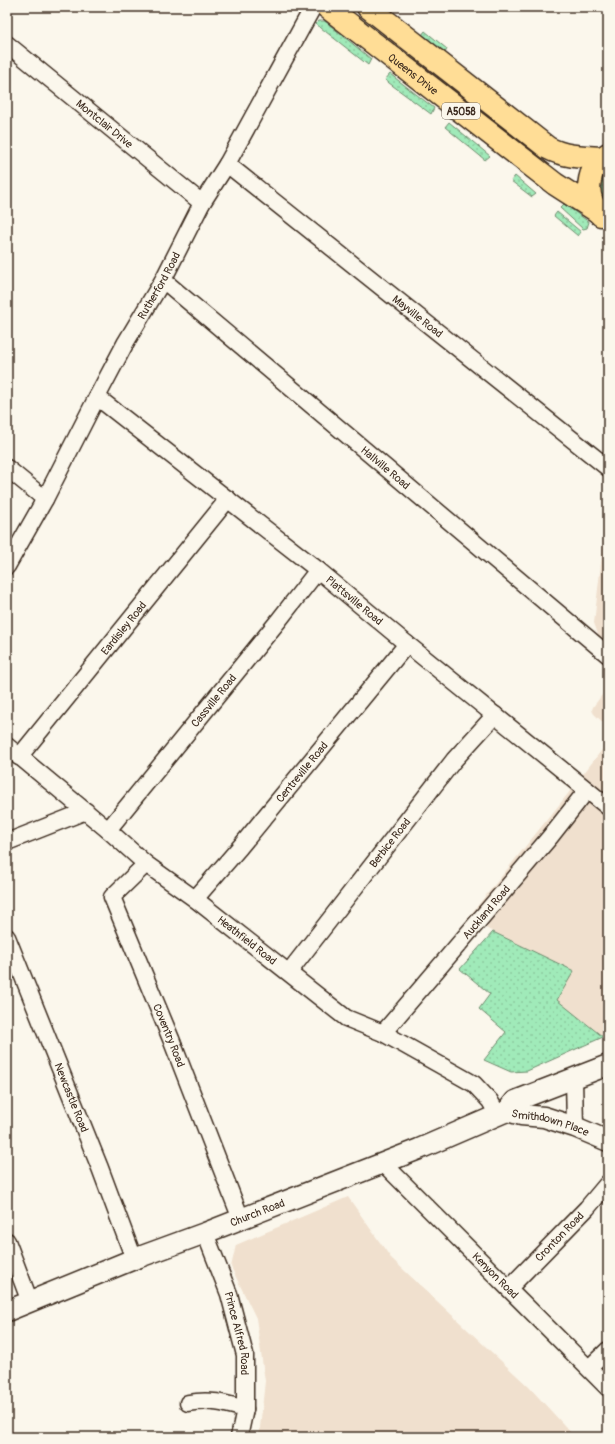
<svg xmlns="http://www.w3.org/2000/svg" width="615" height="1444" font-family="Pangolin,sans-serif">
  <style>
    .built { fill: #f0e0ce }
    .grass { fill: url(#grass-dots); stroke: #6e8a6c }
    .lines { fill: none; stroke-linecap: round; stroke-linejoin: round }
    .minor-casing { stroke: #3b2a1e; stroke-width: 19 }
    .tertiary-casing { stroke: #3b2a1e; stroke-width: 23 }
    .trunk-casing { stroke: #3b2a1e; stroke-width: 25 }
    .minor { stroke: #fbf7ec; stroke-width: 16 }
    .tertiary { stroke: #fbf7ec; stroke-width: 20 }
    .trunk { stroke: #ffdd96; stroke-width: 22 }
    .labels { text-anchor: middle; stroke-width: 3; stroke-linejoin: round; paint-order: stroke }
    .shield { fill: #fbf7ec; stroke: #75685c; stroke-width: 1 }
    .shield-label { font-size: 10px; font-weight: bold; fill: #3b2a1e }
    .street-label { font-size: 11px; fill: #3b2a1e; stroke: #fbf7ec }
  </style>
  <defs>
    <pattern id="grass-dots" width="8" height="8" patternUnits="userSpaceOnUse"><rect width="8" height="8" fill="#a0eab9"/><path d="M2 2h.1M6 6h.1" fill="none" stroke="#8bc99f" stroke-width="1.8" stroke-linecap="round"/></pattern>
  </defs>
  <rect width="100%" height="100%" fill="#fbf7ec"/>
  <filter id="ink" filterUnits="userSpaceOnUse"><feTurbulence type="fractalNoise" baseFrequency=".025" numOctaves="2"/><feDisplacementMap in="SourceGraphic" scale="8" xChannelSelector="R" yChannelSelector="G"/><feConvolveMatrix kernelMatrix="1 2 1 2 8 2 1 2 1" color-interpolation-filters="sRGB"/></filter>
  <g filter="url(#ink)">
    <!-- built -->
    <g class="built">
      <path d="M 608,534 L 608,662 L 594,623 L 604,538 Z"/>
      <path d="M 608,687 L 608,727 L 594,714 L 592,710 L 593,707 Z"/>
      <path d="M 608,742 L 608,1035 L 603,1037 L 556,1000 L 573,971 L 467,919 L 567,795 Z"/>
      <path d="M 348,1197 L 391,1258 L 529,1387 L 575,1437 L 259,1437 L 265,1381 L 256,1318 L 231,1267 L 236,1245 Z"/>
    </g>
    <!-- grass -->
    <g class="grass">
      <path d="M 319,21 L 325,21 L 371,59 L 368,65 L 316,24 Z"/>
      <path d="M 425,31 L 447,49 L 445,53 L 422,35 Z"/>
      <path d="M 390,74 L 434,108 L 431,114 L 385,80 Z"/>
      <path d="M 449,122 L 490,156 L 485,160 L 445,127 Z"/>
      <path d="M 608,166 L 608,207 C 596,195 600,179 608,166 Z"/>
      <path d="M 515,176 L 536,194 L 532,197 L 511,181 Z"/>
      <path d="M 564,204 L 589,222 L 587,228 L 583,229 L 560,208 Z"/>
      <path d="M 557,212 L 581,232 L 578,236 L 554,216 Z"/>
      <path d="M 493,932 L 574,971 L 557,1000 L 603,1037 L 527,1071 L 511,1072 L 484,1060 L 506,1032 L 479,1009 L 490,994 L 460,969 Z"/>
    </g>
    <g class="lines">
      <!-- minor casing -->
      <g class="minor-casing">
        <g id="minor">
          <path id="s1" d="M 7,44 L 202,203"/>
          <path id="s2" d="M 227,164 L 608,468"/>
          <path id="s3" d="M 163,280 L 608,655"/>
          <path id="s4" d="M 97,397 L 318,570 L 407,644 L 608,807"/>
          <path d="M 7,468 L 45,499"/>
          <path id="s5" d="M 7,566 L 45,499 L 97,397 L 126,342 L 163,280 L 202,203 L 227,164 L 313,7"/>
          <path id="s6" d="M 7,746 L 108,830 L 146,864 L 195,899 L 346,1018 L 383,1033 L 474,1084 L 490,1101 L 498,1115"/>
          <path id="s7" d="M 19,757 L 228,499"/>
          <path id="s8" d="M 108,830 L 279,620 L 318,570"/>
          <path d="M 7,842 L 86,811"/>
          <path id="s9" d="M 146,864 L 112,897 L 171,1039 L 241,1219"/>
          <path id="s10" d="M 195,899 L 240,847 L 407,644"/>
          <path id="s11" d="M 7,937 L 100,1168 L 134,1259"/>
          <path id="s12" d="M 289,972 L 454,760 L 495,715"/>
          <path id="s13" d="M 383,1033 L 550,837 L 587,790"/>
          <path d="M 574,1078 L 575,1127"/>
          <path id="s14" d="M 383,1163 L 608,1388"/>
          <path id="s15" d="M 205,1233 L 229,1294 L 245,1355 L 245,1409 L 239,1437"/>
          <path d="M 7,1241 L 30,1302"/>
          <path id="s16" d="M 509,1288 L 587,1208 L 608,1183"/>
          <path d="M 589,1368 L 608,1350"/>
          <path d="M 188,1403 C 210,1399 224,1403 245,1409"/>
        </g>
      </g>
      <!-- tertiary casing -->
      <g class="tertiary-casing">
        <g id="tertiary">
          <path id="s17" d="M 507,1111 L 521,1115 L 544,1117 L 575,1127 L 608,1141"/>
          <path id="s18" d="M 7,1311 L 134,1259 L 205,1233 L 419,1149 L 507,1111 L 515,1101 L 608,1065"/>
        </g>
      </g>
      <!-- trunk casing -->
      <g class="trunk-casing">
        <g id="trunk">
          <path id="s19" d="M 327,7 L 555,184 L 597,211"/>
          <path d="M 368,7 L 548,148 C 565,157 583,157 603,158"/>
          <path d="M 601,215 C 583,197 586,168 608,154"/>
        </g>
      </g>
      <!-- minor -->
      <use href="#minor" class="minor"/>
      <!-- tertiary -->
      <use href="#tertiary" class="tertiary"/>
      <!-- trunk -->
      <use href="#trunk" class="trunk"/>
    </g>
  </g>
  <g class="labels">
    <!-- shield labels -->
    <rect class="shield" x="442" y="103" width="38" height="16" rx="3"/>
    <g class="shield-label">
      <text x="461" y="115">A5058</text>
    </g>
    <!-- street labels -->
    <g class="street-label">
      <text dy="4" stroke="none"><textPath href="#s19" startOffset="109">Queens Drive</textPath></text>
      <text dy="4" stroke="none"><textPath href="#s1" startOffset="126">Montclair Drive</textPath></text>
      <text dy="4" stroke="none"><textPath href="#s5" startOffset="319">Rutherford Road</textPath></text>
      <text dy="4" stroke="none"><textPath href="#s2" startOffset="244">Mayville Road</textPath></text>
      <text dy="4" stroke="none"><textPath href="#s3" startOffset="291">Hallville Road</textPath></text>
      <text dy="4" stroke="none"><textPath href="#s4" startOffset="328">Plattsville Road</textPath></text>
      <text dy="4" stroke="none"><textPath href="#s7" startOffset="166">Eardisley Road</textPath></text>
      <text dy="4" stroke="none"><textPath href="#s8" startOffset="167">Cassville Road</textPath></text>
      <text dy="4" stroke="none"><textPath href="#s10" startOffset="166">Centreville Road</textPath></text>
      <text dy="4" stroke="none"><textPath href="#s12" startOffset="164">Berbice Road</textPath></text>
      <text dy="4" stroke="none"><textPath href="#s13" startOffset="159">Auckland Road</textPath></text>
      <text dy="4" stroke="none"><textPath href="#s6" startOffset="309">Heathfield Road</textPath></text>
      <text dy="4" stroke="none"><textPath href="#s9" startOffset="197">Coventry Road</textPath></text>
      <text dy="4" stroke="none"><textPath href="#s11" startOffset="173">Newcastle Road</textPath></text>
      <text dy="4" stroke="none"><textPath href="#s17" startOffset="45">Smithdown Place</textPath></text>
      <text dy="4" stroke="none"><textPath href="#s18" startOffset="269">Church Road</textPath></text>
      <text dy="4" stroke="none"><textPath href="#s16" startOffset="72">Cronton Road</textPath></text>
      <text dy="4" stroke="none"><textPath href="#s14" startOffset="159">Kenyon Road</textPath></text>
      <text dy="4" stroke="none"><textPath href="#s15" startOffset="106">Prince Alfred Road</textPath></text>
    </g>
  </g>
  <!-- margin -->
  <rect width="615" height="1444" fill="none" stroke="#fbf7ec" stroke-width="24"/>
  <rect x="12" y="12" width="591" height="1420" fill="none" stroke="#3b2a1e" stroke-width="1.5" filter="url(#ink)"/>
</svg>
